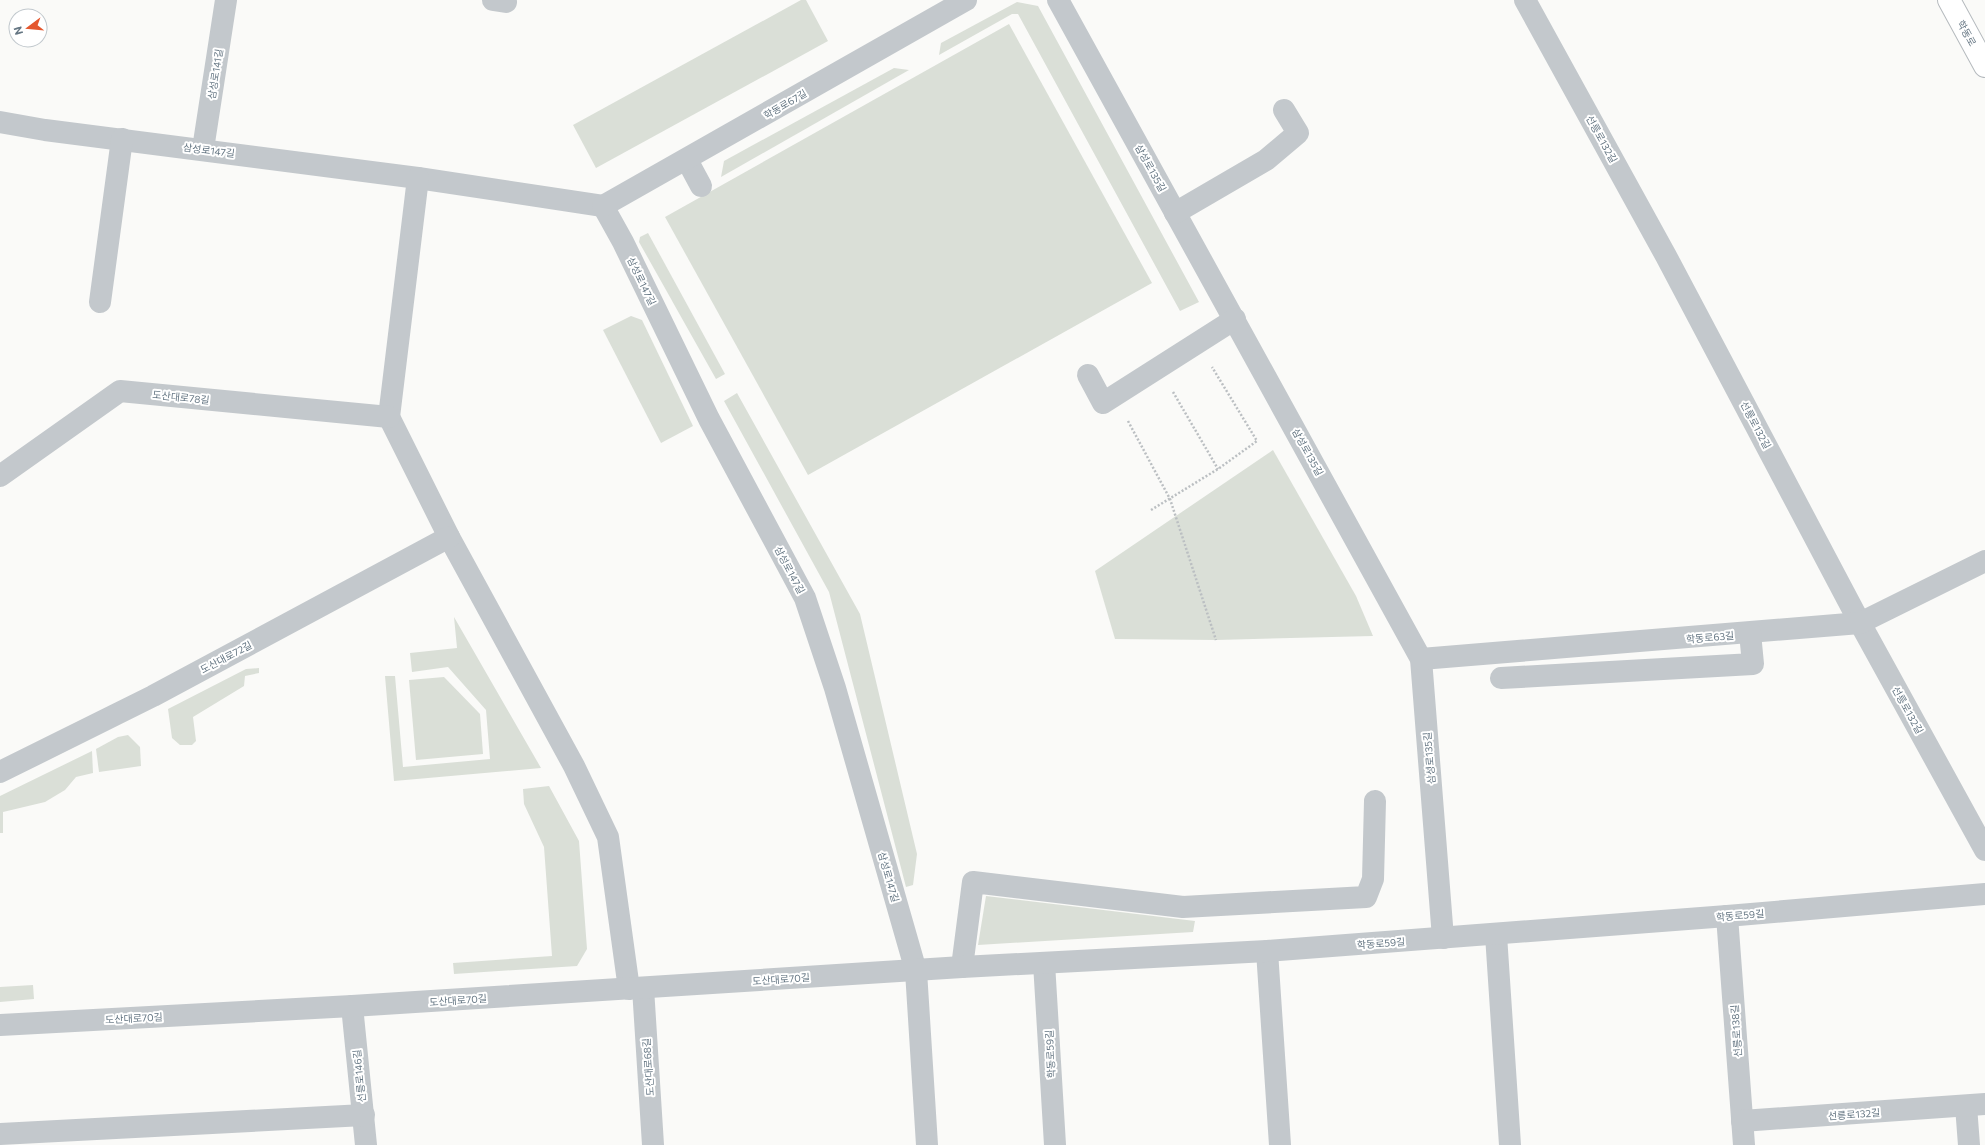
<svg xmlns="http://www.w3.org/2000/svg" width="1985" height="1145" font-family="Commissioner,'Noto Sans KR',sans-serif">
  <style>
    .green { fill: #dadfd7 }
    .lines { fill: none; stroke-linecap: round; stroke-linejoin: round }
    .major-casing { stroke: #b5babe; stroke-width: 24 }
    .path { stroke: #bbbfc2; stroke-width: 2.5; stroke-dasharray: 2 2; stroke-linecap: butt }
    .minor { stroke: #c3c8cc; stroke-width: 22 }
    .major { stroke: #fff; stroke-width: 22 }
    .labels { text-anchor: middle; stroke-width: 4; stroke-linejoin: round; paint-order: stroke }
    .street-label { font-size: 10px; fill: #657683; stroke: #fff }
  </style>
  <rect width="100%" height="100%" fill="#fafaf8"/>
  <!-- green -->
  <g class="green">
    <path d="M 801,0 L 806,0 L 828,41 L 596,168 L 573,125 Z"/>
    <path d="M 1017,2 L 1038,6 L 1199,302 L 1180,311 L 1018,14 L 1012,14 L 939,55 L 941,43 Z"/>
    <path d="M 1009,24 L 1152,283 L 808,475 L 665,217 Z"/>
    <path d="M 894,68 L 909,70 L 721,177 L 724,161 Z"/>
    <path d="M 648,233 L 725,374 L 716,379 L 639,242 L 640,237 Z"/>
    <path d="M 631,316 L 642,320 L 693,426 L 661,443 L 603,330 Z"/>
    <path d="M 737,393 L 860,614 L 917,854 L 913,885 L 906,887 L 829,592 L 724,401 Z"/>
    <path d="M 1273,450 L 1356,596 L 1373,636 L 1216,640 L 1115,639 L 1095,571 Z"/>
    <path d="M 454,617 L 541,768 L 394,781 L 385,676 L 395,676 L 403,767 L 490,759 L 486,710 L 448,667 L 412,672 L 410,653 L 457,648 Z"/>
    <path d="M 259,668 L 259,673 L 245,676 L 244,686 L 193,717 L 196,741 L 192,745 L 180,745 L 172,738 L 168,709 L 246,669 Z"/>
    <path d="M 444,677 L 480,714 L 483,754 L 416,760 L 409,680 Z"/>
    <path d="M 128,735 L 140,747 L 141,766 L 99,772 L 96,749 L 118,737 Z"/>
    <path d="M 92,751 L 93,773 L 76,777 L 65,790 L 45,802 L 3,812 L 3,833 L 0,833 L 0,796 Z"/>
    <path d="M 549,786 L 579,841 L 587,949 L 577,966 L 454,974 L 453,963 L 552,956 L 544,847 L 524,804 L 523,789 Z"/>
    <path d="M 986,896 L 1195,921 L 1193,932 L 978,945 Z"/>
    <path d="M 33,985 L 34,999 L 0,1002 L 0,987 Z"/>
  </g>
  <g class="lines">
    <!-- major casing -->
    <g class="major-casing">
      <path id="major" d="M 1949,0 L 1985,66"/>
    </g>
    <!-- path -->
    <g class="path">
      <path d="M 1173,392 L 1218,469"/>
      <path d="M 1128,421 L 1170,499 L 1216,640"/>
      <path d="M 1151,510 L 1218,469 L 1257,441 L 1212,367"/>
    </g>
    <!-- minor -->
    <g class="minor">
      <path d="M 493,0 L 506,2"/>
      <path d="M 1058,0 L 1421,659 L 1443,938"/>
      <path d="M 1525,0 L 1666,256 L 1860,623 L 1985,850"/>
      <path d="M 0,122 L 45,130 L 418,178 L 603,206"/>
      <path d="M 203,149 L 226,0"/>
      <path d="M 687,160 L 701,186"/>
      <path d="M 603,206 L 623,242 L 709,419 L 805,598 L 835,688 L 916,971 L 927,1145"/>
      <path d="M 603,206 L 966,0"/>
      <path d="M 1175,213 L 1266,160 L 1298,133 L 1284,110"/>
      <path d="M 100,302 L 122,139"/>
      <path d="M 1088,375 L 1103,403 L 1235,319"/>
      <path d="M 389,417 L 449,537 L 574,766 L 608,837 L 629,989"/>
      <path d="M 389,417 L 418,178"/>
      <path d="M 0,476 L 120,391 L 389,417"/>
      <path d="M 1421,659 L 1860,623 L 1985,561"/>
      <path d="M 1501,678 L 1753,664 L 1750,633"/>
      <path d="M 0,772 L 153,696 L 449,537"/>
      <path d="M 1727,916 L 1744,1145"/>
      <path d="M 1496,935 L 1510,1145"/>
      <path d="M 1267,951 L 1280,1145"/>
      <path d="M 1044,963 L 1055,1145"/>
      <path d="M 962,967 L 973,882 L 1183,907 L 1366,897 L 1373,879 L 1375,801"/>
      <path d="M 643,988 L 653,1145"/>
      <path d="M 352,1006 L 366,1145"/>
      <path d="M 0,1025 L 352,1006 L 962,967 L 1267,951 L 1727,916 L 1985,894"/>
      <path d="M 1966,1106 L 1969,1145"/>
      <path d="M 1742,1121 L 1985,1104"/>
      <path d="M 0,1134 L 364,1115"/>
    </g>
    <!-- major -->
    <use href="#major" class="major"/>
  </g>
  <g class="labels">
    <!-- street labels -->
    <g class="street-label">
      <text transform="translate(1967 33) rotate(61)" y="4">학동로</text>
      <text transform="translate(215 74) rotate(-81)" y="4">삼성로141길</text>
      <text transform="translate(785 104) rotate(-30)" y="4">학동로67길</text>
      <text transform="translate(1602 139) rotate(61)" y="4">선릉로132길</text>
      <text transform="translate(209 150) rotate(7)" y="4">삼성로147길</text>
      <text transform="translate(1151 168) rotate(61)" y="4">삼성로135길</text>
      <text transform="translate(642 281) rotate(64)" y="4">삼성로147길</text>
      <text transform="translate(181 397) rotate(6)" y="4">도산대로78길</text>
      <text transform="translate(1756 425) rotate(62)" y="4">선릉로132길</text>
      <text transform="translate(1308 452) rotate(61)" y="4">삼성로135길</text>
      <text transform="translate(790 570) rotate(62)" y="4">삼성로147길</text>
      <text transform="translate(1710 637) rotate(-5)" y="4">학동로63길</text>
      <text transform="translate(226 657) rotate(-28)" y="4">도산대로72길</text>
      <text transform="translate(1908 710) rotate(61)" y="4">선릉로132길</text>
      <text transform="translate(1429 758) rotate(-95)" y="4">삼성로135길</text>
      <text transform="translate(889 877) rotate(74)" y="4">삼성로147길</text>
      <text transform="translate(1740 915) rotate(-5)" y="4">학동로59길</text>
      <text transform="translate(1381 943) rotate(-4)" y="4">학동로59길</text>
      <text transform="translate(781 979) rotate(-4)" y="4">도산대로70길</text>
      <text transform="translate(458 1000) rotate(-4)" y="4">도산대로70길</text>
      <text transform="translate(134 1018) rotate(-3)" y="4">도산대로70길</text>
      <text transform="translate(1736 1031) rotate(-94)" y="4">선릉로138길</text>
      <text transform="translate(1050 1054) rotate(-93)" y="4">학동로59길</text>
      <text transform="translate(648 1067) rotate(-94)" y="4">도산대로68길</text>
      <text transform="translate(359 1076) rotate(-96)" y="4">선릉로146길</text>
      <text transform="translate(1854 1114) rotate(-4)" y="4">선릉로132길</text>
    </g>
  </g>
  <!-- north arrow -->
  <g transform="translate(28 28) rotate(254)"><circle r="19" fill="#ffffff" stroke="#c1c8cd"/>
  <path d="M0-3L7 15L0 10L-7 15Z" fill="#e4572e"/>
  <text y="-6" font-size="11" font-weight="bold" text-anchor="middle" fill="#657683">N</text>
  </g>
</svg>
